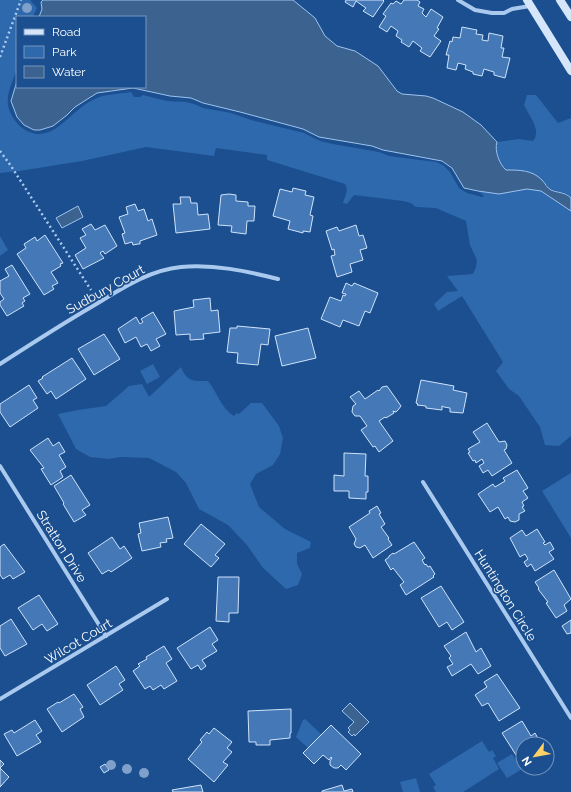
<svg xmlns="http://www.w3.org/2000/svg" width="571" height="792" font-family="Raleway,sans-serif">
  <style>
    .green { fill: #2e69ad }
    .water { fill: #3c6290; stroke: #9cc4f0 }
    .building { fill: #4478b7; stroke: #cfe3fa }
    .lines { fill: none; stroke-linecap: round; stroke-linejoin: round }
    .path { stroke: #a9c9ee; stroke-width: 2.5; stroke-dasharray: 2 3; stroke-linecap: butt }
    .street { stroke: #a9c9ee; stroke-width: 4 }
    .secondary { stroke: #d6e6fa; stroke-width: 8 }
    .tree { fill: #7ea0ca }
    .labels { text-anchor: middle; stroke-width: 3.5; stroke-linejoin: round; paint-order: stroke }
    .street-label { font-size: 13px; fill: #fff; stroke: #1b4f8f }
  </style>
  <rect width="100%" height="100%" fill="#1b4f8f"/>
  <!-- green -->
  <g class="green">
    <path d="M 0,0 L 30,0 L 37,8 L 33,17 L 17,17 C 17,32 19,52 17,66 C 15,79 6,91 8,105 C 9,113 16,123 22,128 C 52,149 70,109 95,99 C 104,94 120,94 131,92 L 134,97 L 140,97 L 143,95 L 167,101 L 186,102 L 194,104 L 203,108 L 231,113 L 251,120 L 304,133 L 320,141 L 333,144 L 379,152 L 389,156 L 436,162 L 443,165 L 450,172 L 459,188 L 467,193 L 482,197 L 484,196 L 478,191 L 498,194 L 527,189 L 541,191 L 571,211 L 571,436 L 559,446 L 545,445 L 540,427 L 525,405 L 519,396 L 509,389 L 496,371 L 503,362 L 462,296 L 438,311 L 434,304 L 447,292 L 458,291 L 447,276 L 473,274 L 476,267 L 477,260 L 470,245 L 466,221 L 436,208 L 416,207 L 411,203 L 403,201 L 354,195 L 347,204 L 343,203 C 345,196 349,190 345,184 L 267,160 L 267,155 L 216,148 L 214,156 L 146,147 L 82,161 L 19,171 L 0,173 Z"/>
    <path d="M 527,95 L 536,95 L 558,123 L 571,118 L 571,198 L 567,194 L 550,189 L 542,180 L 522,170 L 506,170 C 500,165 494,151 497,142 L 519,139 L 533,141 C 542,130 529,116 524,105 Z"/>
    <path d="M 0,236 L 8,250 L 0,256 Z"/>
    <path d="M 153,364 L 160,377 L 147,384 L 140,371 Z"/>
    <path d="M 181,367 C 187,382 193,381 208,381 C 217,392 221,408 234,416 L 237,413 L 239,414 L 251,403 L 262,403 L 279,426 L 283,438 L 280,454 L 273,465 L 256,474 L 250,484 L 259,507 L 285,529 L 311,542 L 310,548 L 297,553 L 297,564 L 302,574 L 298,585 L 286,589 L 263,568 L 247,545 L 228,525 L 199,509 L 186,483 L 176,472 L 149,458 L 121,457 L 108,459 L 90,457 L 76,449 L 58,414 L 78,410 L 106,406 L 129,386 L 142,384 L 149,397 Z"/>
    <path d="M 571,473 L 571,538 L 542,491 Z"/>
    <path d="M 305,719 L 322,735 L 308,748 L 296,737 L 303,720 Z"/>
    <path d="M 482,741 L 489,752 L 492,750 L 496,756 L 493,758 L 499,769 L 463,792 L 436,792 L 433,787 L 436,785 L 429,774 Z"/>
    <path d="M 512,754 L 522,769 L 507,778 L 497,763 Z"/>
    <path d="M 416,778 L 420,792 L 403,792 L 400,782 Z"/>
  </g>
  <!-- water -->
  <g class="water">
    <path d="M 43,0 L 293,0 L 315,18 L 325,36 L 337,46 L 355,51 L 378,66 L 397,91 L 402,94 L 426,96 L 433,98 L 463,112 L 481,125 L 497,142 C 494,151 500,165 506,170 C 520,170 532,170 542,180 C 545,183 547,188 551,190 C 558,193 565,192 571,198 L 571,211 L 541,191 L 527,189 L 499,194 L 478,191 L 464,188 L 452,168 L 442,161 L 383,150 L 372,146 L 319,137 L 303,129 L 240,112 L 203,103 L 191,98 L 170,96 L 133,88 L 97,93 L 75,107 L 67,115 L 53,126 L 40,130 L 34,130 L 24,125 L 17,117 L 11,101 L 17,81 L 17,87 L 145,87 L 145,17 L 39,17 L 42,9 L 41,2 Z"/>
    <path d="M 78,206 L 83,217 L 62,228 L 56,218 Z"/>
    <path d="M 350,703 L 369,722 L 355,736 L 354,734 L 352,736 L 348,732 L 350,730 L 348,728 L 354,722 L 342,711 Z"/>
  </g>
  <!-- building -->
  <g class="building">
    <path d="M 346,0 L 383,0 L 384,1 L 373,17 L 363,11 L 366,8 L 356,1 L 353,7 L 345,2 Z"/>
    <path d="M 404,0 L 417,0 L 420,2 L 418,6 L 424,9 L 422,13 L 426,17 L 431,9 L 443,17 L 437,28 L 439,29 L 434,36 L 441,41 L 430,57 L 420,51 L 422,48 L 413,41 L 409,47 L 401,42 L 402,40 L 396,36 L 398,31 L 391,26 L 387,32 L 379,27 L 386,16 L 383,14 L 391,3 L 393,4 L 396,1 L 401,4 Z"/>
    <path d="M 462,27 L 477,30 L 476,34 L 483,35 L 482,40 L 488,41 L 489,33 L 503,36 L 501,48 L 504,48 L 502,57 L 510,58 L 505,78 L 494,75 L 494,72 L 484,69 L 482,76 L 473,74 L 473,72 L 465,69 L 466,65 L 458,63 L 456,70 L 447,68 L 449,55 L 446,55 L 450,41 L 452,42 L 453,37 L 460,38 Z"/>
    <path d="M 293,188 L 306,191 L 305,195 L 314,197 L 310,215 L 313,216 L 310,232 L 303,231 L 303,233 L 288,229 L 290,221 L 273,216 L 280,189 L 292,192 Z"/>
    <path d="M 229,194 L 236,195 L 236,201 L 248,202 L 248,206 L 255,206 L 254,221 L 247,221 L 246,234 L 231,232 L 232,226 L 218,225 L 221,195 Z"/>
    <path d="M 180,197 L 190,197 L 191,203 L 197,203 L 198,215 L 208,214 L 210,229 L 176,233 L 173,204 L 181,204 Z"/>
    <path d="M 135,204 L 138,211 L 144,209 L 148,221 L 152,219 L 157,235 L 140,241 L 140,244 L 138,244 L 133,245 L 132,242 L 125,244 L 122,234 L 125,233 L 119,217 L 128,214 L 126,207 Z"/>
    <path d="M 91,224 L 95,230 L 105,225 L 117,246 L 105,254 L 103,251 L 100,253 L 104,258 L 83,269 L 75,255 L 86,248 L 80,238 L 86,235 L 82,229 Z"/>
    <path d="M 356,225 L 359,236 L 363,235 L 367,248 L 360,250 L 363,260 L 350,264 L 352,272 L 337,277 L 331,256 L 335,255 L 334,249 L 332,250 L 326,231 L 337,227 L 339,231 Z"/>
    <path d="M 45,235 L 63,263 L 60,264 L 61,266 L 51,272 L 58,283 L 52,286 L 54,289 L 44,295 L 17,254 L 26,248 L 24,244 L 35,237 L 37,241 Z"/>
    <path d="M 12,265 L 30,294 L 23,298 L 25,301 L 22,303 L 24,306 L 7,316 L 0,305 L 0,302 L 4,299 L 0,293 L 0,281 L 9,276 L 5,269 Z"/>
    <path d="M 346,283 L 352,286 L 354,283 L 378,293 L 370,313 L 365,311 L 359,326 L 343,320 L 340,327 L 321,319 L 330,297 L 341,301 L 343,295 L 345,296 L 346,294 L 342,293 Z"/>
    <path d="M 210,298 L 211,311 L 218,310 L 220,332 L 203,334 L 204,339 L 190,340 L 190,334 L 176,335 L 174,311 L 194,307 L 193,300 Z"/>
    <path d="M 153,312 L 166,334 L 156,339 L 160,346 L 151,351 L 147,344 L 141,347 L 136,337 L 125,343 L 118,329 L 136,317 L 140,324 L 143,322 L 141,319 Z"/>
    <path d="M 237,326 L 270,329 L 268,345 L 261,344 L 258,365 L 237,363 L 238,353 L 227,352 L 230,328 L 237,328 Z"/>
    <path d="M 308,328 L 316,358 L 282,366 L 275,336 Z"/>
    <path d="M 104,334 L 120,359 L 94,375 L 78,349 Z"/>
    <path d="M 72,358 L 86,379 L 56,399 L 51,391 L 47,394 L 38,381 L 43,378 L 42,377 Z"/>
    <path d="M 421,380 L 454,386 L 453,390 L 467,393 L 463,413 L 450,412 L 450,408 L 444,407 L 442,406 L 442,410 L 426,408 L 426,406 L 417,405 L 418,404 L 416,403 Z"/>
    <path d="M 29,385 L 37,398 L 33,400 L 38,408 L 10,427 L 0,412 L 0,404 Z"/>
    <path d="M 387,386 L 401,406 L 398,410 L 396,412 L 393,411 L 394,413 L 386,418 L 385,417 L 379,421 L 393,441 L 379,452 L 375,446 L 373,447 L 361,430 L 367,426 L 360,416 L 355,416 L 352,412 L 353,406 L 356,404 L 350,397 L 359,391 L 365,399 L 378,390 L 379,391 L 382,387 Z"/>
    <path d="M 487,423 L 499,442 L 505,441 L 507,445 L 506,449 L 504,450 L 512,463 L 492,476 L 488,470 L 483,473 L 479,466 L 484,463 L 482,459 L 476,463 L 475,460 L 473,461 L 468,453 L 470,452 L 468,449 L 480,442 L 473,432 Z"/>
    <path d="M 48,438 L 53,446 L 59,442 L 65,452 L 59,455 L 66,467 L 60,471 L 63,477 L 51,485 L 41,469 L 44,468 L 30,450 Z"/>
    <path d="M 344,453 L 366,454 L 365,476 L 368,476 L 368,492 L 366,492 L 366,499 L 349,498 L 349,491 L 334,491 L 334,475 L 344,476 Z"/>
    <path d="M 517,470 L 528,488 L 523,491 L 528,498 L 522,502 L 524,506 L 522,507 L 525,511 L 519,514 L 519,520 L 515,522 L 510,521 L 508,517 L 505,519 L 498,507 L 490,512 L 478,494 L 493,484 L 495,487 L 505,481 L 503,478 Z"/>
    <path d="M 71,475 L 90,505 L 82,510 L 86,515 L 74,522 L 63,504 L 64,503 L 54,486 Z"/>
    <path d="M 377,506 L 381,513 L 379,514 L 385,524 L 381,527 L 389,538 L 388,539 L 392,545 L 373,558 L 365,545 L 360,548 L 356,547 L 354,544 L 356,539 L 349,527 L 370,513 L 369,511 Z"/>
    <path d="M 168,517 L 173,538 L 166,539 L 167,542 L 160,543 L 161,547 L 142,551 L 138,534 L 141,533 L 139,523 Z"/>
    <path d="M 201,524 L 225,544 L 215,555 L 219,558 L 211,567 L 184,544 Z"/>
    <path d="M 537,529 L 545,542 L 543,543 L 545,545 L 550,542 L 554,549 L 549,552 L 554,559 L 535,571 L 531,564 L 527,567 L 524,562 L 528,559 L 525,554 L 520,557 L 510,538 L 522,530 L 526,536 Z"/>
    <path d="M 112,537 L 120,549 L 124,546 L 132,558 L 111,572 L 109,570 L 102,574 L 88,553 Z"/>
    <path d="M 414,542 L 425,558 L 422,560 L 425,565 L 426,564 L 428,567 L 430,566 L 435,574 L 433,576 L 434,577 L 406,595 L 400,585 L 404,582 L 393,568 L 391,570 L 385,560 L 389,557 L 389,556 L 393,553 L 394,554 Z"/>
    <path d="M 4,544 L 25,572 L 13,579 L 10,575 L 3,579 L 0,575 L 0,547 Z"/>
    <path d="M 554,570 L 571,599 L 564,605 L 567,611 L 556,618 L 546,603 L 548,602 L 538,589 L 539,588 L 535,582 Z"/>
    <path d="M 218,577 L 239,577 L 238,613 L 229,613 L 229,622 L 216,621 Z"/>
    <path d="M 441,586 L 464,622 L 452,630 L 447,622 L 439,627 L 421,598 Z"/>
    <path d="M 39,595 L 58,624 L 47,631 L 42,624 L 33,630 L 18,608 Z"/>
    <path d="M 11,619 L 27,644 L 5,656 L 0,648 L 0,626 Z"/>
    <path d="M 571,620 L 571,633 L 567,634 L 562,626 Z"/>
    <path d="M 210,627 L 218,640 L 212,644 L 217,651 L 202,660 L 206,666 L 201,670 L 198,665 L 191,669 L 177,648 Z"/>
    <path d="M 466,632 L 476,652 L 481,648 L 491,666 L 478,674 L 471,664 L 452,676 L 447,667 L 453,664 L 449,658 L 451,656 L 444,646 Z"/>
    <path d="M 164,646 L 172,659 L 166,663 L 177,681 L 164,689 L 161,685 L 153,690 L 150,686 L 145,689 L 133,671 L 140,666 L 138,664 L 147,659 L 146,657 Z"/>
    <path d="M 116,666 L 125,680 L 119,684 L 123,690 L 100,705 L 87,685 Z"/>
    <path d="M 497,674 L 520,708 L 499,721 L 488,703 L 482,706 L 475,695 L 487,687 L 484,682 Z"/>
    <path d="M 74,694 L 83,707 L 80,709 L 84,717 L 62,732 L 47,709 L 58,702 L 59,703 Z"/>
    <path d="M 291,709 L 291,733 L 290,733 L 290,738 L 270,740 L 270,745 L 256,745 L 256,742 L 249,742 L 248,711 Z"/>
    <path d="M 35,720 L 42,731 L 36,735 L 41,742 L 17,756 L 4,734 L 12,730 L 14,733 Z"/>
    <path d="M 522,721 L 531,736 L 535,733 L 541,744 L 523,744 L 523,751 L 516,755 L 502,733 Z"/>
    <path d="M 331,725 L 361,754 L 346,770 L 341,765 L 338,768 L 334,768 L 330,765 L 330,761 L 332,758 L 331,757 L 329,760 L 323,755 L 314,764 L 303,753 Z"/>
    <path d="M 214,728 L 232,742 L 227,748 L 232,752 L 223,762 L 228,765 L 214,782 L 188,759 L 202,742 L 200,740 L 207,732 L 209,734 Z"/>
    <path d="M 0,760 L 4,764 L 0,768 Z"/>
    <path d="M 105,764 L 109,770 L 104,773 L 100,767 Z"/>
    <path d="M 0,768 L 9,777 L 0,787 Z"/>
    <path d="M 201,785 L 203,792 L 173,792 L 172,790 Z"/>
    <path d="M 342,785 L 344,791 L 352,789 L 353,792 L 322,792 L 322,791 Z"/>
  </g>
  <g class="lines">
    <!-- path -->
    <g class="path">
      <path d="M 0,57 L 21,0"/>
      <path d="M 0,151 L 11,166 L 91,290"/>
    </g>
    <!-- street -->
    <g class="street">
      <path d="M 458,0 L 475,10 L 492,13 L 504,13 L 512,9 L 530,6"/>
      <path d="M 0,364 C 31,344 62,324 93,306 C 121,289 149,270 181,267 C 214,264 246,271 278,279"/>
      <path d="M 0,466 L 106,636"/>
      <path d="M 423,482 L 571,718"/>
      <path d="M 0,699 L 167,599"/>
    </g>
    <!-- secondary -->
    <g class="secondary">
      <path d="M 527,0 L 571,71"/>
      <path d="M 560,0 L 571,17"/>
    </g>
  </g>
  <!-- trees -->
  <g class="tree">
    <circle cx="27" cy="8" r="5"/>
    <circle cx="111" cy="765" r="5"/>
    <circle cx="127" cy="769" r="5"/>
    <circle cx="144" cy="773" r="5"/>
  </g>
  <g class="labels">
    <!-- street labels -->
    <g class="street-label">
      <text transform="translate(105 289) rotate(-29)" y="5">Sudbury Court</text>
      <text transform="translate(62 546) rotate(58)" y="5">Stratton Drive</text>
      <text transform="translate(506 595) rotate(58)" y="5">Huntington Circle</text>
      <text transform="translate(78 641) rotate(-31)" y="5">Wilcot Court</text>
    </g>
  </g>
  <!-- legend -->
  <rect x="16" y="16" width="130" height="72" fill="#1b4f8f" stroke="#7695bc"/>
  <rect x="24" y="29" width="20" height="6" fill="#d6e6fa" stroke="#7695bc"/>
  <text x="52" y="36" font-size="12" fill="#ffffff">Road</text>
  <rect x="24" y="46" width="20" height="12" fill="#2e69ad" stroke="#7695bc"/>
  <text x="52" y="56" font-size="12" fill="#ffffff">Park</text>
  <rect x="24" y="66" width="20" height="12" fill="#3c6290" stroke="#7695bc"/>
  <text x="52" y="76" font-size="12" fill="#ffffff">Water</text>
  <!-- north arrow -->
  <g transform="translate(535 756) rotate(238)"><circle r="19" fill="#1b4f8f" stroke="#7695bc"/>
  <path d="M0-3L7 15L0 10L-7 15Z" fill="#ffd166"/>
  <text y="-6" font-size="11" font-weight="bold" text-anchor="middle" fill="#ffffff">N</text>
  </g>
</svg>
